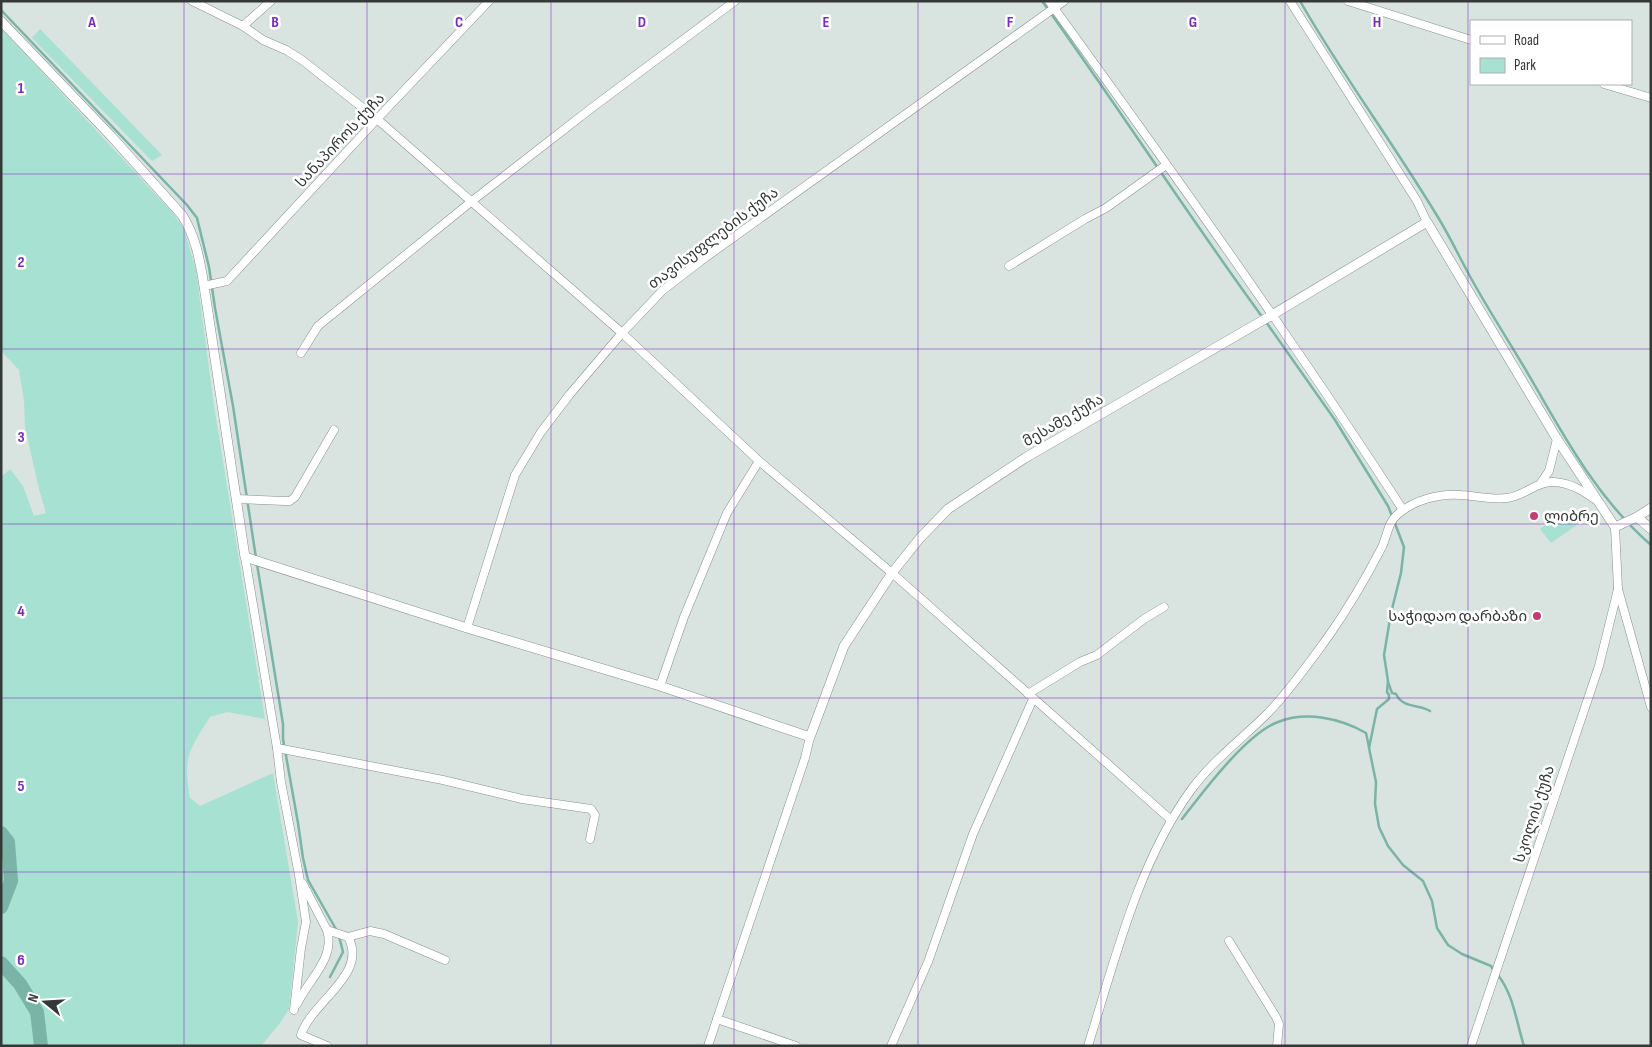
<svg xmlns="http://www.w3.org/2000/svg" width="1652" height="1047" font-family="'Sofia Sans Condensed','Noto Sans Georgian',sans-serif">
  <style>
    .green { fill: #a7e1d2 }
    .lines { fill: none; stroke-linecap: round; stroke-linejoin: round }
    .stream { stroke: #7ab4a6; stroke-width: 2.5 }
    .river { stroke: #7ab4a6; stroke-width: 14 }
    .minor-casing { stroke: #88918e; stroke-width: 9 }
    .tertiary-casing { stroke: #88918e; stroke-width: 10 }
    .minor { stroke: #fff; stroke-width: 8 }
    .tertiary { stroke: #fff; stroke-width: 9 }
    .grid { fill: none; stroke: #7b2cbf; stroke-width: 1; stroke-opacity: 0.55 }
    .poi-dot { fill: #c43b77; stroke: #fff; stroke-width: 2 }
    .labels { text-anchor: middle; stroke-width: 5; stroke-linejoin: round; paint-order: stroke }
    .street-label { font-size: 15px; fill: #343837; stroke: #fff }
    .poi-label { font-size: 15px; fill: #343837; stroke: #fff; text-anchor: start }
    .grid-label { font-size: 16px; text-anchor: middle; font-weight: bold; fill: #7b2cbf; stroke: #fff; stroke-width: 5; stroke-linejoin: round; paint-order: stroke }
  </style>
  <rect width="100%" height="100%" fill="#d9e3e0"/>
  <!-- green -->
  <g class="green">
    <path d="M 1,28 L 173,213 L 184,229 L 196,270 L 214,406 L 265,719 L 227,712 L 210,717 C 188,752 183,757 190,798 L 200,806 L 273,773 L 298,922 L 289,1009 L 280,1023 L 261,1046 L 1,1046 L 1,477 L 10,469 L 23,486 L 34,516 L 46,513 L 39,489 L 25,427 L 24,401 L 19,370 L 1,351 Z"/>
    <path d="M 40,29 L 162,155 L 152,161 L 32,38 Z"/>
    <path d="M 1566,510 L 1577,525 L 1551,543 L 1540,529 Z"/>
  </g>
  <g class="lines">
    <!-- stream -->
    <g class="stream">
      <path d="M 1042,1 C 1117,105 1187,214 1263,318"/>
      <path d="M 1300,1 C 1344,78 1397,148 1442,224 C 1453,243 1462,262 1472,280 C 1492,316 1514,349 1534,384 C 1567,442 1600,501 1651,545"/>
      <path d="M 1,10 L 187,205 L 197,218 L 209,267 L 215,308 L 233,406 L 256,558"/>
      <path d="M 1266,322 L 1335,420 L 1388,506 L 1392,516"/>
      <path d="M 1394,521 L 1404,547 L 1401,573 L 1391,613 L 1384,655 L 1388,681 L 1387,692 L 1389,695 L 1389,699 L 1377,709 L 1369,748 L 1376,782 L 1375,804 L 1379,827 L 1388,846 L 1403,865 L 1423,881 L 1432,901 L 1437,928 L 1448,945 L 1462,954 L 1491,966 L 1494,971"/>
      <path d="M 257,564 L 283,724 L 283,739 L 298,823 L 303,858 L 308,880 L 337,931"/>
      <path d="M 1388,682 L 1392,693 L 1396,694 C 1403,709 1420,704 1430,711"/>
      <path d="M 1182,819 C 1203,792 1246,734 1278,722 C 1306,711 1340,718 1366,733 L 1369,747"/>
      <path d="M 1498,975 C 1514,996 1516,1021 1524,1046"/>
      <path d="M 330,977 L 343,952 L 339,936"/>
    </g>
    <!-- river -->
    <g class="river">
      <path d="M 1,833 L 8,842 L 11,881 L 1,907"/>
      <path d="M 1,963 L 20,984 L 37,1012 L 41,1046"/>
    </g>
    <!-- minor casing -->
    <g class="minor-casing">
      <g id="minor">
        <path d="M 192,1 L 243,26 L 263,40 L 286,50 L 302,60 L 377,119 L 622,333 L 759,461 L 892,573 L 1170,819"/>
        <path d="M 1049,1 C 1170,168 1291,337 1403,510"/>
        <path d="M 1290,1 L 1417,201 L 1427,222"/>
        <path d="M 1348,1 L 1471,40"/>
        <path d="M 243,26 L 271,1"/>
        <path d="M 1604,84 L 1651,98"/>
        <path d="M 1009,266 L 1085,219 L 1106,208 L 1166,165"/>
        <path d="M 204,286 L 227,281 L 377,119 L 489,1"/>
        <path d="M 301,353 L 318,326 L 472,201 L 593,107 L 735,1"/>
        <path d="M 1540,484 L 1549,471 L 1557,439"/>
        <path d="M 236,499 L 285,501 L 290,501 L 295,497 L 334,430"/>
        <path d="M 1615,527 L 1618,589 L 1651,707"/>
        <path d="M 245,557 L 277,748 L 281,782 L 299,875 L 306,922 L 301,948 L 294,1010"/>
        <path d="M 467,628 L 515,475 L 541,432 L 570,394 L 622,333 L 663,290 L 706,257 L 1064,1"/>
        <path d="M 660,686 L 684,617 L 727,513 L 759,461"/>
        <path d="M 1028,694 L 1080,662 L 1097,655 L 1144,619 L 1164,607"/>
        <path d="M 277,748 L 443,780 L 522,799 L 591,809 L 595,815 L 590,839"/>
        <path d="M 303,884 L 327,930 L 348,937 C 369,974 311,1002 301,1035 L 327,1046"/>
        <path d="M 348,937 L 370,931 L 384,934 L 445,960"/>
        <path d="M 1229,941 L 1276,1017 L 1279,1024 L 1277,1046"/>
        <path d="M 297,1004 C 308,980 336,958 327,930"/>
        <path d="M 717,1019 L 796,1046"/>
        <path d="M 708,1046 L 805,758 L 810,737"/>
        <path d="M 891,1046 L 928,962 L 973,834 L 1033,699"/>
        <path d="M 1088,1046 C 1115,960 1138,863 1191,790 C 1212,761 1243,738 1268,713 C 1290,690 1309,663 1328,637 C 1347,610 1367,576 1382,547 C 1387,536 1388,522 1398,514 C 1414,500 1440,493 1461,495 C 1476,496 1492,500 1507,498 C 1524,496 1537,481 1554,482 C 1571,483 1583,491 1596,500"/>
        <path d="M 1471,1046 L 1599,666 L 1618,589"/>
      </g>
    </g>
    <!-- tertiary casing -->
    <g class="tertiary-casing">
      <g id="tertiary">
        <path d="M 1,21 L 111,136 L 182,215 C 196,237 200,261 204,286 L 245,557 L 467,628 L 660,686 L 810,737 L 844,646 L 892,573 L 920,538 L 948,509 L 1025,458 L 1272,315 L 1427,222 L 1557,439 L 1615,527 L 1637,517 L 1651,508"/>
        <path d="M 1637,517 L 1651,529"/>
      </g>
    </g>
    <!-- minor -->
    <use href="#minor" class="minor"/>
    <!-- tertiary -->
    <use href="#tertiary" class="tertiary"/>
  </g>
  <!-- grid -->
  <path class="grid" d="M 184,1 L 184,1046M 367,1 L 367,1046M 551,1 L 551,1046M 734,1 L 734,1046M 918,1 L 918,1046M 1101,1 L 1101,1046M 1285,1 L 1285,1046M 1468,1 L 1468,1046M 1,174 L 1651,174M 1,349 L 1651,349M 1,524 L 1651,524M 1,698 L 1651,698M 1,872 L 1651,872"/>
  <!-- markers -->
  <g class="poi-dot">
    <circle cx="1534" cy="516" r="5"/>
    <circle cx="1537" cy="616" r="5"/>
  </g>
  <g class="labels">
    <!-- street labels -->
    <g class="street-label">
      <text transform="translate(340 140) rotate(-47)" y="5">სანაპიროს ქუჩა</text>
      <text transform="translate(713 238) rotate(-37)" y="5">თავისუფლების ქუჩა</text>
      <text transform="translate(1063 420) rotate(-30)" y="5">მესამე ქუჩა</text>
      <text transform="translate(1534 814) rotate(-72)" y="5">სკოლის ქუჩა</text>
    </g>
    <!-- poi labels -->
    <g class="poi-label">
      <text x="1544" y="521">ლიბრე</text>
      <text x="1527" y="621" text-anchor="end">საჭიდაო დარბაზი</text>
    </g>
  </g>
  <g class="grid-label">
    <text x="92" y="27">A</text>
    <text x="275" y="27">B</text>
    <text x="459" y="27">C</text>
    <text x="642" y="27">D</text>
    <text x="826" y="27">E</text>
    <text x="1010" y="27">F</text>
    <text x="1193" y="27">G</text>
    <text x="1377" y="27">H</text>
    <text x="21" y="93">1</text>
    <text x="21" y="267">2</text>
    <text x="21" y="442">3</text>
    <text x="21" y="616">4</text>
    <text x="21" y="791">5</text>
    <text x="21" y="965">6</text>
  </g>
  <!-- border -->
  <rect width="1652" height="1047" fill="none" stroke="#343837" stroke-width="5"/>
  <!-- legend -->
  <rect x="1470" y="20" width="162" height="65" fill="#ffffff" stroke="#aeafaf"/>
  <rect x="1480" y="36" width="25" height="8" fill="#ffffff" stroke="#aeafaf"/>
  <text x="1514" y="45" font-size="15" fill="#343837">Road</text>
  <rect x="1480" y="58" width="25" height="15" fill="#a7e1d2" stroke="#aeafaf"/>
  <text x="1514" y="70" font-size="15" fill="#343837">Park</text>
  <!-- north arrow -->
  <g transform="translate(45 1002) rotate(288)" stroke="#ffffff" stroke-width="4" paint-order="stroke">
  <path d="M0-4L9 19L0 12L-9 19Z" fill="#343837"/>
  <text y="-8" font-size="14" font-weight="bold" text-anchor="middle" fill="#343837">N</text>
  </g>
</svg>
